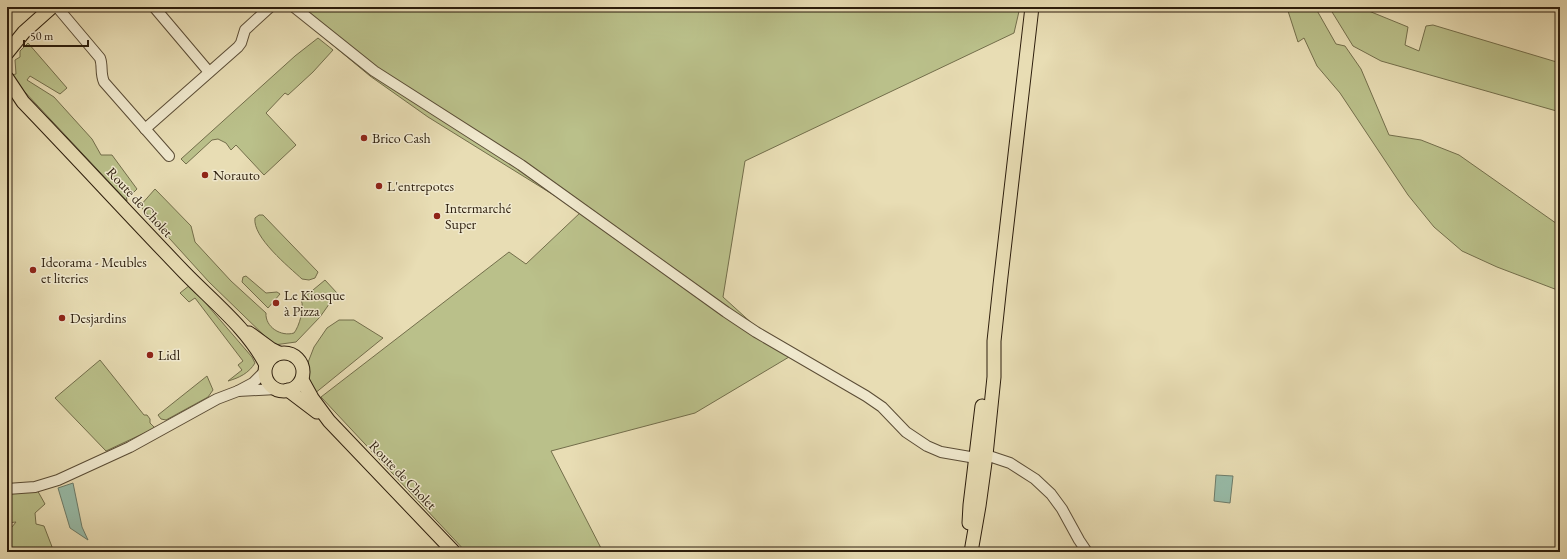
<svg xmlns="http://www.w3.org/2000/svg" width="1567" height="559" font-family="'EB Garamond',serif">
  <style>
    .green { fill: #bac08a; stroke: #736e4b }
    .water { fill: #98bca9; stroke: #6d7c6a }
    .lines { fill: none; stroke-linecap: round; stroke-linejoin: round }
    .minor-casing { stroke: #5b4d36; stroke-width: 12 }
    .major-casing { stroke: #2c1d0c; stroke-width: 15 }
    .minor { stroke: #f0e9ce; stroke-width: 10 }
    .major { stroke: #e8ddb4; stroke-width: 13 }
    .poi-dot { fill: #8f2418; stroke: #f0e9ce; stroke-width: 1.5 }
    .labels { text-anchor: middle; stroke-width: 3; stroke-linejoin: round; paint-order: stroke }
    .poi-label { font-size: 14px; fill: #2c1d0c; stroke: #f0e9ce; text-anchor: start }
    .street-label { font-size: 14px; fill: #2c1d0c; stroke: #f0e9ce }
  </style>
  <rect width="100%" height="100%" fill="#e8ddb4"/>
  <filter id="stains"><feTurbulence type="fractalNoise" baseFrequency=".005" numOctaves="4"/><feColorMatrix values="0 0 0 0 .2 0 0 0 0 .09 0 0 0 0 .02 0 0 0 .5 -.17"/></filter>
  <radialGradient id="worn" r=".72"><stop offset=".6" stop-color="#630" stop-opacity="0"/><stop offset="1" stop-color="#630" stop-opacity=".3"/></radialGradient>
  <!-- green -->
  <g class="green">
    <path d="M 287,7 L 1020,7 L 1014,33 L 745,161 L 723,297 L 789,357 L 695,413 L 551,451 L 603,552 L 466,552 L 321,397 L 509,252 L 526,264 L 581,212 L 428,117 L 370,76 Z"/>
    <path d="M 1289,7 L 1315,7 L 1336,44 L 1345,46 L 1361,69 L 1389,135 L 1421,140 L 1459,155 L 1560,226 L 1560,291 L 1497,267 L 1462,251 L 1434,227 L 1408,195 L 1340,93 L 1317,66 L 1304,38 L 1298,42 L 1288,11 Z"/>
    <path d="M 1329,7 L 1359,7 L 1408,27 L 1405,45 L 1419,51 L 1426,26 L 1433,25 L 1560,63 L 1560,112 L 1381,61 L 1353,46 Z"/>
    <path d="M 318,38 L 333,50 L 313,72 L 288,95 L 285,93 L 266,113 L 296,145 L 264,175 L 236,145 L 231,150 L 226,143 L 218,139 L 212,140 L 186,164 L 181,159 L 295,56 Z"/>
    <path d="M 28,43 L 67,88 L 60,94 L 30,76 L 27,80 L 54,97 L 92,139 L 101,155 L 112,155 L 137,189 L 133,193 L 128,187 L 121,188 L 126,194 L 127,201 L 22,89 L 11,75 L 16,74 L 15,60 L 20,57 L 20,51 Z"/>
    <path d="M 155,189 L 191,226 L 195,242 L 231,281 L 266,313 C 265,327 281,337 294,333 C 299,327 305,307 301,300 L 325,280 L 337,293 L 320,317 L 296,342 L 274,345 L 209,282 L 140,206 Z"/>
    <path d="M 259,215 L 263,215 L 318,272 L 315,278 L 309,280 L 302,279 C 289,267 252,237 255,218 Z"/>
    <path d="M 246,276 L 266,293 L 277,292 L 280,294 L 268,308 L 242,282 L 243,277 Z"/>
    <path d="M 190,285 L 252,357 L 255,363 C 249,373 239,378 228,381 L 242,370 L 238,365 L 243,361 L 195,298 L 189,302 L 180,293 Z"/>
    <path d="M 339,320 L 354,320 L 383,338 L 314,394 L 309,383 L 307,365 L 314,347 L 327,328 Z"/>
    <path d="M 100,360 L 144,415 L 147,415 L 150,419 L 150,423 L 155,428 L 106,451 L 55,398 Z"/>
    <path d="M 207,376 L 213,390 L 208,397 L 166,420 L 161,419 L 158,415 Z"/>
    <path d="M 36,488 L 45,504 L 35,513 L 36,524 L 44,526 L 54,552 L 7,552 L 7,533 L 16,522 L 7,523 L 7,492 Z"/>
  </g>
  <!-- water -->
  <g class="water">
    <path d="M 1216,475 L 1233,476 L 1230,503 L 1214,501 Z"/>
    <path d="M 73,483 L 82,527 L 88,540 L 70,528 L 58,488 Z"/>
  </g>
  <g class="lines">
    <!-- minor casing -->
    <g class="minor-casing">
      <g id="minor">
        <path d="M 57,7 L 100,58 C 103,66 100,73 104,82 L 169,156"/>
        <path d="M 154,7 L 209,72"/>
        <path d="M 294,7 L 374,71 L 521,165 L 726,312 L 756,332 L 866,396 L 882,407 L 906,432 L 927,446 L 941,452 L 970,457 L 986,455 L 1010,463 L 1035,479 L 1051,494 L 1062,509 L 1079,540 L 1087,552"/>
        <path d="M 145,129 L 238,47 L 241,43 L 245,30 L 270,7"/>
        <path d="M 265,371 L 253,383 L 238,391 L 277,389"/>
        <path d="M 7,489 L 35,487 L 58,480 L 130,447 L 217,399 L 238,391"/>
      </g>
    </g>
    <!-- major casing -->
    <g class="major-casing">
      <g id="major">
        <path d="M 7,53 L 24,32 L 52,7"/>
        <path d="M 7,78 L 23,102 C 77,158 130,216 184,272 C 212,301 248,329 266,365"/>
        <path d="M 249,333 L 271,349 L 279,353"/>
        <circle cx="284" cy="372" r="19"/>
        <path d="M 302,380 L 312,398 L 329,421 L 454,552"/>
        <path d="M 288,390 L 317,412"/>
        <path d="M 969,523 L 970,505 L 982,406"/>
        <path d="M 971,552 L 979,506 L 986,455 L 994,377 L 994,341 L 1000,285 L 1032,7"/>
      </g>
    </g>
    <!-- minor -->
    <use href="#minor" class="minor"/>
    <!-- major -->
    <use href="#major" class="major"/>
  </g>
  <!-- markers -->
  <g class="poi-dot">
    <circle cx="364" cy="138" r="4"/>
    <circle cx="205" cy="175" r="4"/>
    <circle cx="379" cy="186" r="4"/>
    <circle cx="437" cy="216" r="4"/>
    <circle cx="33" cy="270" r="4"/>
    <circle cx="276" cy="303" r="4"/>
    <circle cx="62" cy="318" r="4"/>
    <circle cx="150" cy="355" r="4"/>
  </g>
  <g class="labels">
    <!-- poi labels -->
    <g class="poi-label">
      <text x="372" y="143">Brico Cash</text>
      <text x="213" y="180">Norauto</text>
      <text x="387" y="191">L'entrepotes</text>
      <text x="445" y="213">Intermarché<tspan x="445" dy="16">Super</tspan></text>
      <text x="41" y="267">Ideorama - Meubles<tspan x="41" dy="16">et literies</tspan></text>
      <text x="284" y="300">Le Kiosque<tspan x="284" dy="16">à Pizza</tspan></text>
      <text x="70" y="323">Desjardins</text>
      <text x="158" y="360">Lidl</text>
    </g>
    <!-- street labels -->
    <g class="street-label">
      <text transform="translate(140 202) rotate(47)" y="5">Route de Cholet</text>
      <text transform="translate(403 475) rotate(46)" y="5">Route de Cholet</text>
    </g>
  </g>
  <!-- margin -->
  <rect width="1567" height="559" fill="none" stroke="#e8ddb4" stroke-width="24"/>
  <rect x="8" y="8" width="1551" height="543" fill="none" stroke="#2c1d0c" stroke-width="2"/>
  <rect x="12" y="12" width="1543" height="535" fill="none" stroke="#2c1d0c"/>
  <!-- scale -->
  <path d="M24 40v6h64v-6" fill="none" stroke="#2c1d0c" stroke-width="2"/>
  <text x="30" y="40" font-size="12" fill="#2c1d0c" stroke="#f0e9ce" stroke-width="3" paint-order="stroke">50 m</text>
  <rect width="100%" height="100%" filter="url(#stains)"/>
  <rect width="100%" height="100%" fill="url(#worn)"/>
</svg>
